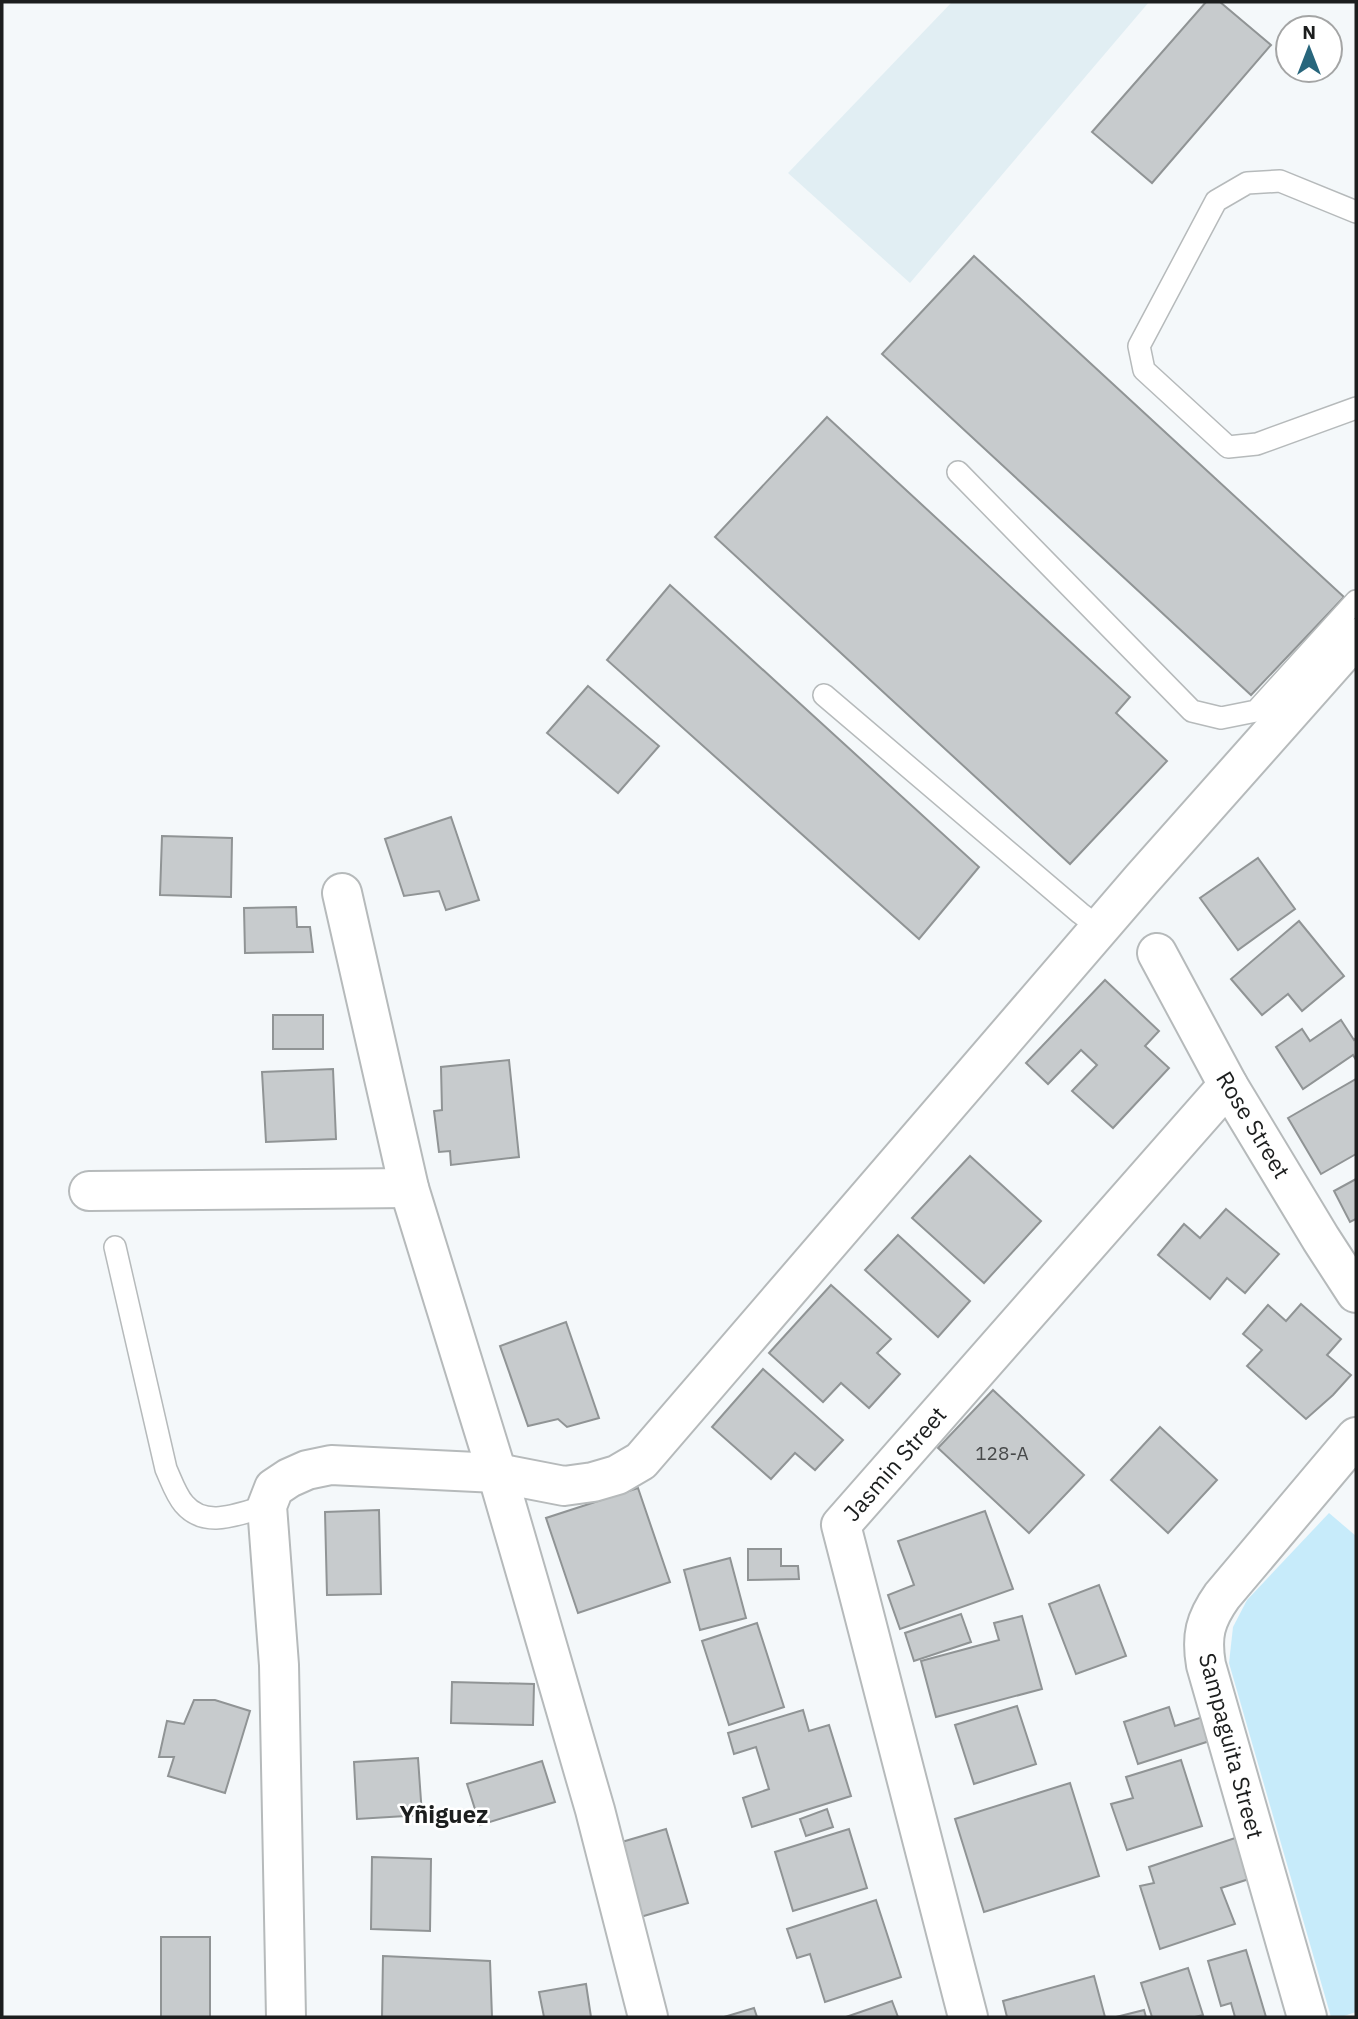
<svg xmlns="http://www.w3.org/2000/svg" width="1358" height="2019" font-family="'IBM Plex Sans',sans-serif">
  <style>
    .built { fill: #e1eef3 }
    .green { fill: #c7ebfa }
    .building { fill: #c7cbcd; stroke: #909495; stroke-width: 2 }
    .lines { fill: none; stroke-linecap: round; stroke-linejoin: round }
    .service-casing { stroke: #b6babb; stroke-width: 24 }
    .minor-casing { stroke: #b6babb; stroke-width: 42 }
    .service { stroke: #fff; stroke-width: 21 }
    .minor { stroke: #fff; stroke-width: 38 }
    .labels { text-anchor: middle; stroke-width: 5; stroke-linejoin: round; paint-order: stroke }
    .number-label { font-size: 19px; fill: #47494a }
    .street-label { font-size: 23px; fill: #1c1e1e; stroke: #fff }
    .neighbourhood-label { font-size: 24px; font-weight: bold; fill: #1c1e1e; stroke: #fff }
  </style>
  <rect width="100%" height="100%" fill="#f4f8fa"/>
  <!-- built -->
  <path class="built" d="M 952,2 L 1149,2 L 910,283 L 788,173 Z"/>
  <!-- green -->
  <path class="green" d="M 1329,1513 L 1356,1536 L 1356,2012 L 1341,2017 L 1331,2017 L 1229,1663 L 1233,1627 L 1247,1600 Z"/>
  <!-- building -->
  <g class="building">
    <path d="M 1206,2 L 1220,2 L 1271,45 L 1152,183 L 1092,132 Z"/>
    <path d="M 974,256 L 1344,597 L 1251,695 L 882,354 Z"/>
    <path d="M 827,417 L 1130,697 L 1116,713 L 1167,761 L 1070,864 L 715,537 Z"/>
    <path d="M 670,585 L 979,867 L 919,939 L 607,660 Z"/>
    <path d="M 588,686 L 659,746 L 618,793 L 547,733 Z"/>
    <path d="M 451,817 L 479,900 L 446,910 L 439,891 L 404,896 L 385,839 Z"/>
    <path d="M 162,836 L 232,838 L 231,897 L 160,895 Z"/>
    <path d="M 1258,858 L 1295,909 L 1238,950 L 1200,898 Z"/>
    <path d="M 296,907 L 297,927 L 310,927 L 313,952 L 245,953 L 244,908 Z"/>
    <path d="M 1299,921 L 1344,976 L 1302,1011 L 1288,994 L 1262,1015 L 1231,979 Z"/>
    <path d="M 1105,980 L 1159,1031 L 1145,1046 L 1169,1068 L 1113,1128 L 1072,1091 L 1097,1065 L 1081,1050 L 1048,1084 L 1026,1063 Z"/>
    <rect x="273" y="1015" width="50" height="34"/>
    <path d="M 1341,1020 L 1354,1040 L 1356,1038 L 1356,1060 L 1353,1055 L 1303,1089 L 1276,1047 L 1302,1029 L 1310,1041 Z"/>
    <path d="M 509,1060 L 519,1157 L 451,1165 L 450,1151 L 439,1152 L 434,1111 L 442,1110 L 441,1067 Z"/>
    <path d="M 333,1069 L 336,1139 L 266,1142 L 262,1072 Z"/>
    <path d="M 1356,1079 L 1356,1154 L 1321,1174 L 1288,1118 Z"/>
    <path d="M 970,1156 L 1041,1221 L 984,1283 L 912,1218 Z"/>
    <path d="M 1356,1179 L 1356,1219 L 1350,1222 L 1334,1191 Z"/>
    <path d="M 1226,1209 L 1279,1254 L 1245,1293 L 1227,1278 L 1210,1299 L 1158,1255 L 1184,1224 L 1200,1238 Z"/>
    <path d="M 898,1235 L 970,1301 L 938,1337 L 865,1270 Z"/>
    <path d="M 831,1285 L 891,1339 L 877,1353 L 900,1374 L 869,1408 L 841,1383 L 823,1402 L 769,1353 Z"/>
    <path d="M 1301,1304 L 1341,1339 L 1327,1355 L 1351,1375 L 1333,1395 L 1306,1419 L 1247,1366 L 1262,1350 L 1243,1334 L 1268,1305 L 1286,1321 Z"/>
    <path d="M 566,1322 L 599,1418 L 567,1427 L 558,1419 L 528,1426 L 500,1346 Z"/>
    <path d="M 763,1369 L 843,1440 L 815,1470 L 795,1453 L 771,1479 L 712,1427 Z"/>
    <path d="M 993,1390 L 1084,1475 L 1029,1533 L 938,1448 Z"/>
    <path d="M 1160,1427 L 1217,1480 L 1168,1533 L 1111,1480 Z"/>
    <path d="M 638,1488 L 670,1582 L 578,1613 L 546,1518 Z"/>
    <path d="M 379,1510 L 381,1594 L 327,1595 L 325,1512 Z"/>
    <path d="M 985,1511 L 1013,1589 L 900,1629 L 888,1595 L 914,1585 L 898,1541 Z"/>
    <path d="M 748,1549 L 781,1549 L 781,1566 L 798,1566 L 799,1579 L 748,1580 Z"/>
    <path d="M 730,1558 L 746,1618 L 700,1630 L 684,1570 Z"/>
    <path d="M 1099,1585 L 1126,1656 L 1076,1674 L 1049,1604 Z"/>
    <path d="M 961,1614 L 971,1642 L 914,1661 L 905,1633 Z"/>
    <path d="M 1022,1616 L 1042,1689 L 936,1717 L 921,1661 L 999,1640 L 994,1623 Z"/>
    <path d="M 757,1623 L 784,1707 L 729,1725 L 702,1641 Z"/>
    <path d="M 452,1682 L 534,1684 L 533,1725 L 451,1723 Z"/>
    <path d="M 194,1700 L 215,1700 L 250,1711 L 225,1793 L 168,1776 L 174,1757 L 159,1757 L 167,1721 L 184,1724 Z"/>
    <path d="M 1017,1706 L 1036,1764 L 974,1784 L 955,1725 Z"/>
    <path d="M 1169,1707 L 1175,1726 L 1212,1714 L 1219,1738 L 1138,1764 L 1124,1722 Z"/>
    <path d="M 803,1710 L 809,1731 L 829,1725 L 851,1796 L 752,1827 L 743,1798 L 769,1789 L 756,1747 L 734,1754 L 728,1733 Z"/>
    <path d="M 418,1758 L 422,1815 L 357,1819 L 354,1762 Z"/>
    <path d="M 1181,1760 L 1202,1826 L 1127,1850 L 1111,1804 L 1133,1798 L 1126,1777 Z"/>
    <path d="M 542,1761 L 555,1802 L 480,1825 L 467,1784 Z"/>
    <path d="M 1070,1783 L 1099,1876 L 984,1912 L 955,1819 Z"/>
    <path d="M 827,1809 L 833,1827 L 806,1836 L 800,1819 Z"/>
    <path d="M 666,1829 L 688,1903 L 637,1918 L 615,1844 Z"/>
    <path d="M 849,1829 L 867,1888 L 793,1911 L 775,1852 Z"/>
    <path d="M 1238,1837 L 1249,1879 L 1221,1888 L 1235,1924 L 1160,1949 L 1140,1886 L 1154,1883 L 1149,1867 Z"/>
    <path d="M 372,1857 L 431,1859 L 430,1931 L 371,1929 Z"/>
    <path d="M 876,1900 L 901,1977 L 825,2002 L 810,1954 L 797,1958 L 787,1929 Z"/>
    <rect x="161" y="1937" width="49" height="80"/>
    <path d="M 1246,1950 L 1266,2017 L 1235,2017 L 1231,2003 L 1221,2006 L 1208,1961 Z"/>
    <path d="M 383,1956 L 490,1961 L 492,2017 L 382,2017 Z"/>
    <path d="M 1188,1968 L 1203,2015 L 1195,2017 L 1152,2017 L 1141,1983 Z"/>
    <path d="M 1094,1976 L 1105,2017 L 1007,2017 L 1003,2001 Z"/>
    <path d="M 586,1984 L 591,2017 L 544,2017 L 539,1992 Z"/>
    <path d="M 892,2001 L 898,2017 L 846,2017 Z"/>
    <path d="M 754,2008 L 757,2017 L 724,2017 Z"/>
    <path d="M 1144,2010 L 1146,2017 L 1116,2017 Z"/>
  </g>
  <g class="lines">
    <!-- service casing -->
    <g class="service-casing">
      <g id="service">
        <path d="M 1356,212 L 1280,181 L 1247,183 L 1216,201 L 1139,346 L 1144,370 L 1228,447 L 1257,444 L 1356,408"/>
        <path d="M 958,472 L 1192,711 L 1221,718 L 1256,711 L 1356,601"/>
        <path d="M 824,695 L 1080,913 L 1101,929"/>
        <path d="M 115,1247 L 166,1469 C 171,1480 176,1495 184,1504 C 206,1530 240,1513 267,1506"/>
      </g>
    </g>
    <!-- minor casing -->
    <g class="minor-casing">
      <g id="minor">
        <path d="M 342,893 L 409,1188 L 497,1473 L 595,1810 L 648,2017"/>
        <path d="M 1157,953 L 1228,1085 L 1321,1239 L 1356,1293"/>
        <path d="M 89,1191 L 409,1188"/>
        <path d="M 286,2017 L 279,1665 L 267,1506 L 274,1488 L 289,1478 L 307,1470 L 331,1465 L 497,1473 L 564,1486 L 593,1482 L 617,1475 L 641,1461 L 1142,879 L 1356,638"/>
        <path d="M 968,2017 L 841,1525 L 1228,1085"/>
        <path d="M 1307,2017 L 1206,1665 C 1201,1636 1205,1620 1222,1596 L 1356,1437"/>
      </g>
    </g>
    <!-- service -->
    <use href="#service" class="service"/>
    <!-- minor -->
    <use href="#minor" class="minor"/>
  </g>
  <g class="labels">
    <!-- number labels -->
    <g class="number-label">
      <text x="1002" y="1460">128-A</text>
    </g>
    <!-- street labels -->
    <g class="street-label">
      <text transform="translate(1253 1125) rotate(59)" y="8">Rose Street</text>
      <text transform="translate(895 1464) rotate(-49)" y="8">Jasmin Street</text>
      <text transform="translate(1231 1746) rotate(75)" y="8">Sampaguita Street</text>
    </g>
    <!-- neighbourhood labels -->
    <g class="neighbourhood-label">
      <text x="444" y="1823">Yñiguez</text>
    </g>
  </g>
  <!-- border -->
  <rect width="1358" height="2019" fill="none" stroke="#1c1e1e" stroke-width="7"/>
  <!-- north arrow -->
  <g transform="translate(1309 49)"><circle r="33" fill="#ffffff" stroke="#a4a5a5" stroke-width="2"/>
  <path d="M0-5L12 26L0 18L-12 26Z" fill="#28667c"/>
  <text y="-10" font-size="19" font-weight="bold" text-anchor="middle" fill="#1c1e1e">N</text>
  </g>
</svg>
